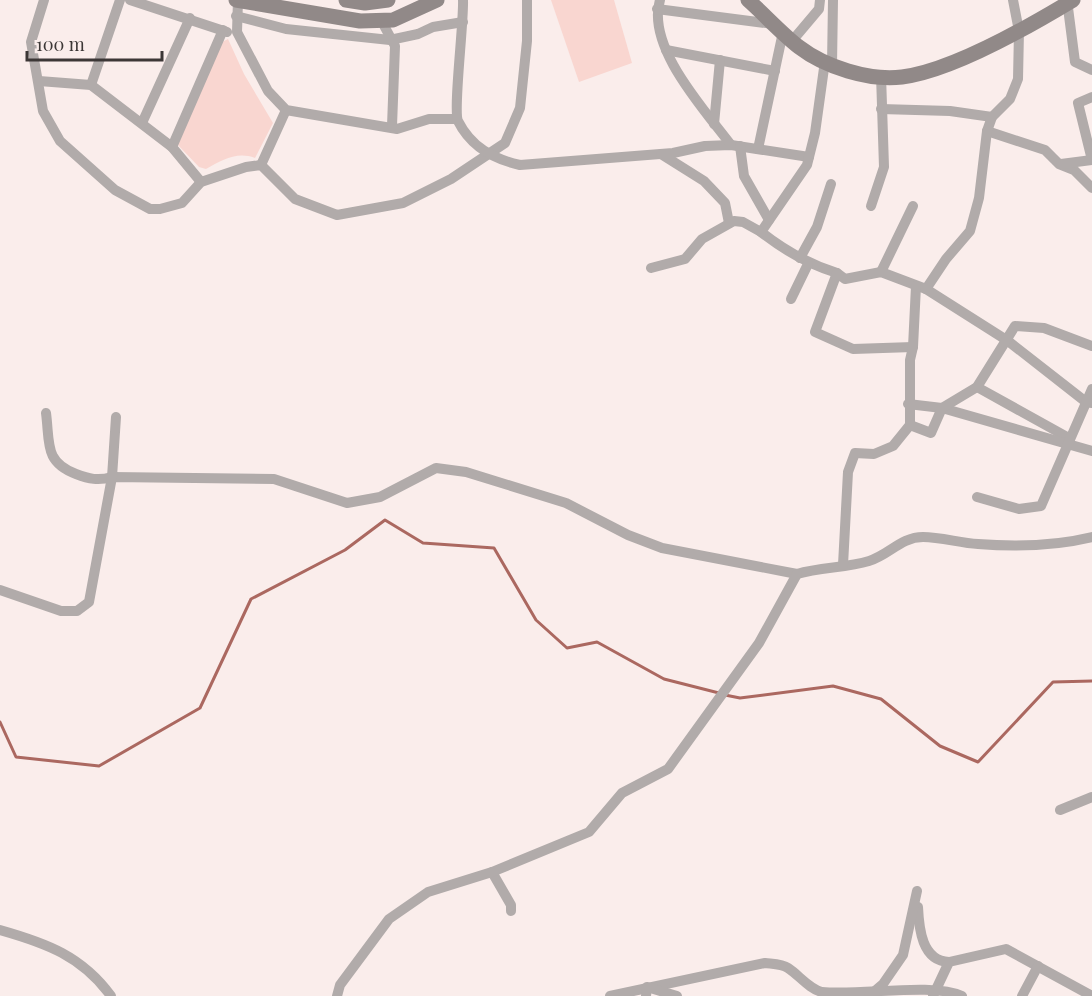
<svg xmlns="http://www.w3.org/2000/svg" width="1092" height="996" font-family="'Playfair Display',serif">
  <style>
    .green { fill: #f9d6d0 }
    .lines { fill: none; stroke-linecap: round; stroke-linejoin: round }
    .stream { stroke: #ab6860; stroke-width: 3 }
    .minor { stroke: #b1abaa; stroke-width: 10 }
    .secondary { stroke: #918988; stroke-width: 15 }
  </style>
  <rect width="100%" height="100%" fill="#faedeb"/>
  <!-- green -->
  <g class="green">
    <path d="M 551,0 L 614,0 L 632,63 L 579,82 Z"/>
    <path d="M 228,39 L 244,74 L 273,123 L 255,158 C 237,151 222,160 206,169 L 199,167 L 177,144 L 222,42 Z"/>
  </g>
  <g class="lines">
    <!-- stream -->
    <g class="stream">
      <path d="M 725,695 L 740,698 L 833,686 L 881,699 L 940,746 L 978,762 L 1053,682 L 1092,681"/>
      <path d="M 0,722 L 16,757 L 99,766 L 200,708 L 251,599 L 345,550 L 385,520 L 423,543 L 494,548 L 536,620 L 567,648 L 597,642 L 664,679 L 719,693"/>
    </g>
    <!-- minor -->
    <g class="minor">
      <path d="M 44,0 L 31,42 L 43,111 L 60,141 L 115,190 L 150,209 L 160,209 L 182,203 L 201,182 L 246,167 L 261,165 L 295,199 L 337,215 L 403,203 L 451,179 L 505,143 L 520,108 L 527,41 L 527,0"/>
      <path d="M 130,0 L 227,32"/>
      <path d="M 238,0 L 237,32 L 268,91 L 286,110 L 397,129 L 429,119 L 457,119"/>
      <path d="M 463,0 C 464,22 453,110 458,121 C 471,147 493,159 520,165 L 673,153 L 705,146 L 731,145 L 809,157"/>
      <path d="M 660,0 C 646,47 704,109 731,145"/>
      <path d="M 1067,0 L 1075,62 L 1092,70"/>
      <path d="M 657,9 L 773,24"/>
      <path d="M 236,16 L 286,29 L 390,40 L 418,34 L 433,27 L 463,22"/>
      <path d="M 381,20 L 395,46 L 392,126"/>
      <path d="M 792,41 L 819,9 L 820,0"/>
      <path d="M 666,50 L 775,71"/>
      <path d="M 825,61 L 815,133 L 807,165 L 761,232 C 785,251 808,264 837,273"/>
      <path d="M 832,65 L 833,0"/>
      <path d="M 39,81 L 91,85 L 172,147 L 201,182"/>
      <path d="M 91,85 L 120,0"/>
      <path d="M 881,109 L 950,111 L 992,117"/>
      <path d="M 142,123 L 190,18"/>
      <path d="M 714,124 L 720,60"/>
      <path d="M 987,131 L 1045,150 L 1059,164 L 1074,170 L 1092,188"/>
      <path d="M 740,146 L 744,176 L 769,220"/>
      <path d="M 172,147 L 223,30"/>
      <path d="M 758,149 L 783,32"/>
      <path d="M 661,154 L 704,181 L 725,203 L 729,223"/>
      <path d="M 1061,164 L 1092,160 L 1078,103 L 1092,97"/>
      <path d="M 261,165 L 286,110"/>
      <path d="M 871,206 L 884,167 L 881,75"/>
      <path d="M 800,258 L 817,227 L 831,184"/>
      <path d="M 651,268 L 685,259 L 702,239 L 734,221 L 743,222 L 761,232"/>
      <path d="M 881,272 L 913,206"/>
      <path d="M 926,289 L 946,259 L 970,231 L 979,198 L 987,131 L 992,117 L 1010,99 L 1018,79 L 1019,31 L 1013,0"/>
      <path d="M 791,299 L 808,264"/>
      <path d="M 913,347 L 853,349 L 815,332 L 837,273 L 845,279 L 881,272 L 926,289 L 1008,341 L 1086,402 L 1092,403"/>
      <path d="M 977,387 L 1069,438"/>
      <path d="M 908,404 L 942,408 L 1092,451"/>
      <path d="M 46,413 C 50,443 44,462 76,474 C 89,479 98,481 112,477 L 274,479 L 347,503 L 380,497 L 436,468 L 466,472 L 566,503 L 628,535 L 662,548 L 797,574 C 821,567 846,568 869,561 C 889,555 901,537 923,537 C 941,537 960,543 978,544 C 1016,547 1055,546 1092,537"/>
      <path d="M 910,425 L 931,433 L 942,408 L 977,387 L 1015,326 L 1044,328 L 1092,346"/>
      <path d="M 977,497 L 1019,509 L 1041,506 L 1092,389"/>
      <path d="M 843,565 L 848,472 L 855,453 L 874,454 L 893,446 L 910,425 L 910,360 L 913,347 L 916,286"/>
      <path d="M 0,590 L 61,611 L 77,611 L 89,602 L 112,477 L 116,417"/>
      <path d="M 1060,810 L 1092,797"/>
      <path d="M 492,872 L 511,905 L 511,911"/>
      <path d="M 918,907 C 919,929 922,961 949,962"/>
      <path d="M 0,930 C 46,943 82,956 111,996"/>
      <path d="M 337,996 L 340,985 L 389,919 L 428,892 L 492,872 L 589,832 L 622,793 L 668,769 L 759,643 L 797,574"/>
      <path d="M 610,996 L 765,963 C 772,964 782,964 788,968 C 799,975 809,989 822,992 C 861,996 932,982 962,996"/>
      <path d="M 646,996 L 647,987 L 677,996"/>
      <path d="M 869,996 L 883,984 L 903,955 L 917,891"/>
      <path d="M 933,996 L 949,962 L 1006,949 L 1092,996"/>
      <path d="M 1022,996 L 1038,966"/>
    </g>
    <!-- secondary -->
    <g class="secondary">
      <path d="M 236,0 L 360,21 L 393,20 L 437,0"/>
      <path d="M 346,0 L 365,3 L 388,0"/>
      <path d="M 748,0 C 765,15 781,33 799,47 C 825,67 869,81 902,77 C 951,71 1030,26 1073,0"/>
    </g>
  </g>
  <!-- scale -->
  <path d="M27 51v9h135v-9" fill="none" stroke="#3c3736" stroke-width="3"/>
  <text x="36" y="51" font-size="18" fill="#3c3736" stroke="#faedeb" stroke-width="4.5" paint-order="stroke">100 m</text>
</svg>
